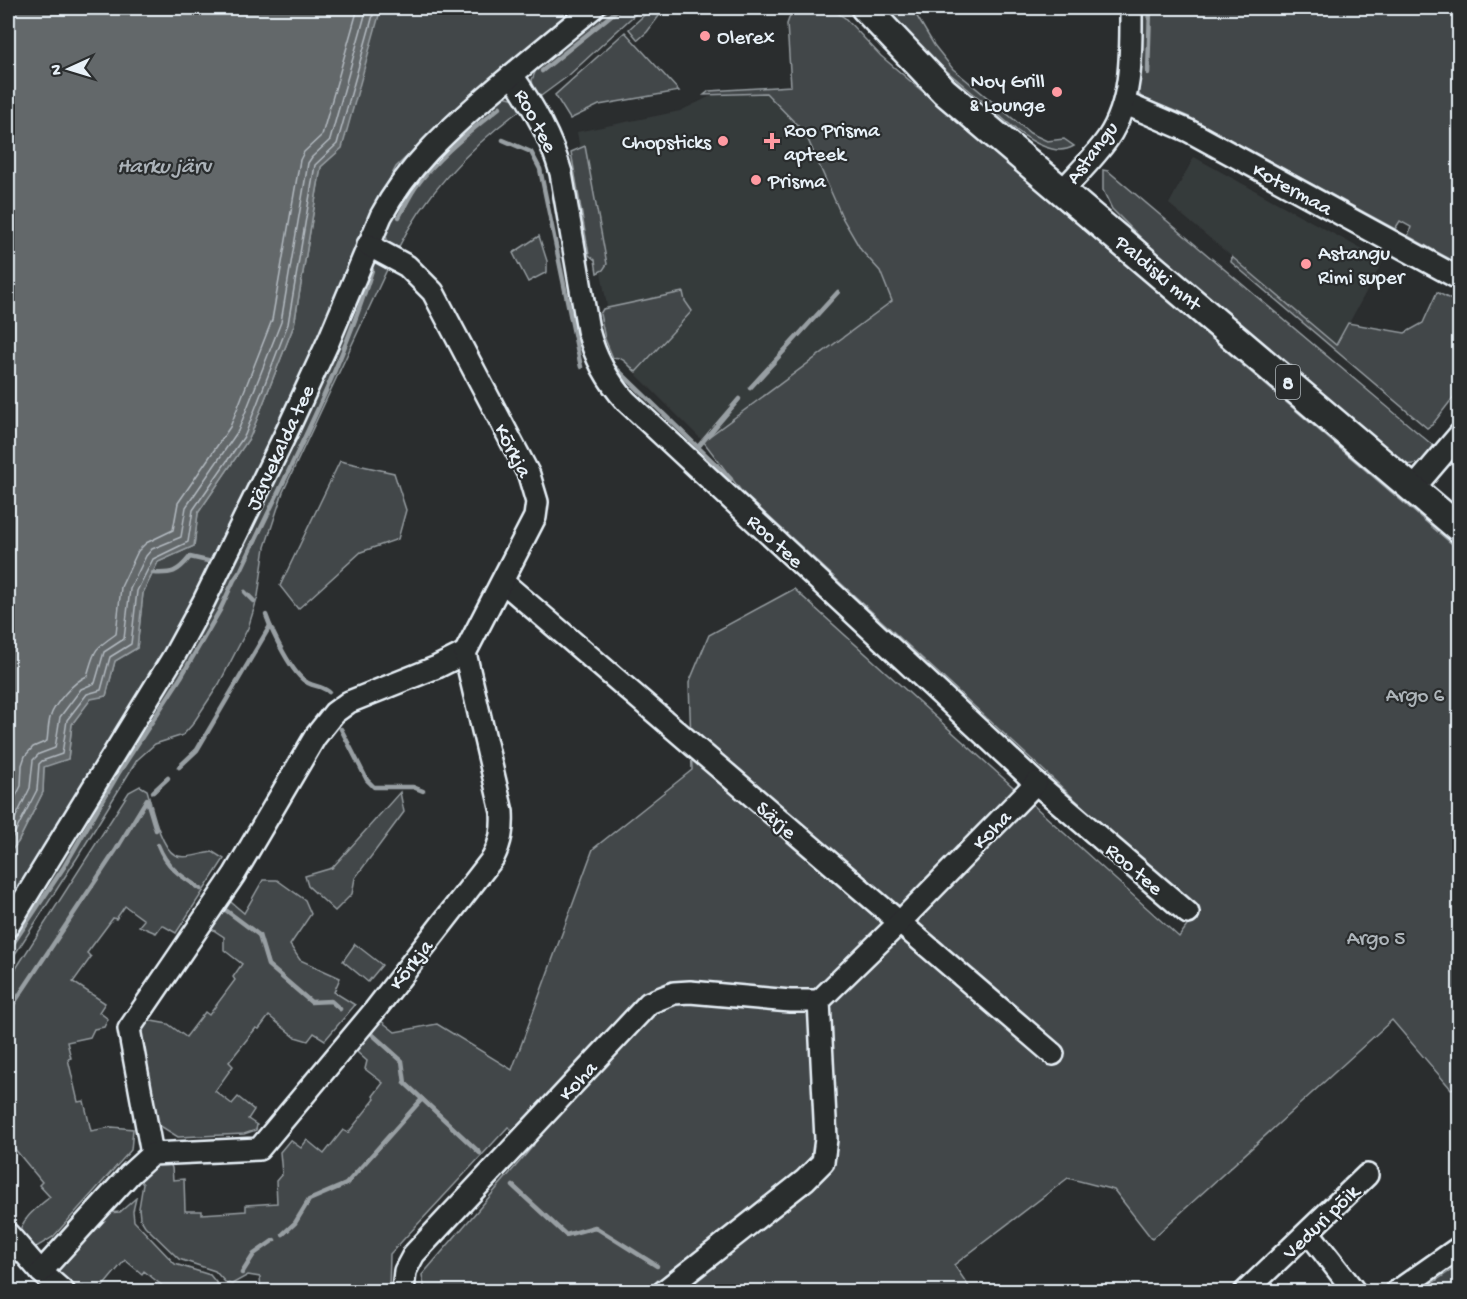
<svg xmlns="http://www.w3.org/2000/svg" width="1467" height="1299" font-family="'Gochi Hand',sans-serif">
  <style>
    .built { fill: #363a3b }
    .green { fill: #424648; stroke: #959ca0; stroke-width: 1.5 }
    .water { fill: #63686b; stroke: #989fa3; stroke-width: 1.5 }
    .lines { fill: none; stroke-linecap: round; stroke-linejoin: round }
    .shore { stroke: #b3bac0; stroke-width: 1.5 }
    .stream { stroke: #989fa3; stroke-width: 4.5 }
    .minor-casing { stroke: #e8f1f8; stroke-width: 26 }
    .major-casing { stroke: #e8f1f8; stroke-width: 32 }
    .minor { stroke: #2a2d2e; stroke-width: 21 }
    .major { stroke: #2a2d2e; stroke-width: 27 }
    .poi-dot { fill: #ff9aa2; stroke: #2a2d2e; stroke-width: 2 }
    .labels { text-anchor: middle; stroke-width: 4.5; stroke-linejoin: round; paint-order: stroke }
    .shield { fill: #2a2d2e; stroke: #afb6bb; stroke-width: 1.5 }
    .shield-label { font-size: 20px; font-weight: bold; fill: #e8f1f8 }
    .poi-label { font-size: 21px; fill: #e8f1f8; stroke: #2a2d2e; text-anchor: start }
    .street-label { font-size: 21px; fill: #e8f1f8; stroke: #2a2d2e }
    .park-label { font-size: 21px; fill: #aeb5ba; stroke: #2a2d2e }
    .water-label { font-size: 22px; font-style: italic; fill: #acb3b9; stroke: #2a2d2e }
  </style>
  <rect width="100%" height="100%" fill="#2a2d2e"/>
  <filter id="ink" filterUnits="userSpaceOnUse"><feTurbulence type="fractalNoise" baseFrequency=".0167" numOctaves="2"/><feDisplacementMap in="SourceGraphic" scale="12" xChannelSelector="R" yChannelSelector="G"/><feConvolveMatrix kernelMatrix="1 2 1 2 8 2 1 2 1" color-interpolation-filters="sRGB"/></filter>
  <g filter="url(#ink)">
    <!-- built -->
    <g class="built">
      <path d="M 802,91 L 892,301 L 703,441 L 615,353 L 577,132 L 680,111 L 713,95 Z"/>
      <path d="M 1194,157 L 1383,261 L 1337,345 L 1169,204 Z"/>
    </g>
    <!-- green -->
    <g class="green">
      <path d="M 317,8 L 579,8 L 458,107 L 396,167 L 364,227 L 309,361 L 221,545 L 163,655 L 8,907 L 8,855 L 18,842 L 43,792 L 44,766 L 68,759 L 72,724 L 91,698 L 106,696 L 115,661 L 137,648 L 143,593 L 158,562 L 194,546 L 198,513 L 250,437 L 294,325 L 321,167 Z"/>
      <path d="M 611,8 L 642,8 L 568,76 L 541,96 L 534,93 L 532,80 L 537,67 Z"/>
      <path d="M 652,8 L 665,8 L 647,32 L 638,40 L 629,29 Z"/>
      <path d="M 799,8 L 830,8 L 845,18 L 881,56 L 1459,550 L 1459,1087 L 1451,1089 L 1392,1020 L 1152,1239 L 1114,1190 L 1068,1178 L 954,1265 L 972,1291 L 425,1291 L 422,1275 L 534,1145 L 508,1127 L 390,1254 L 389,1291 L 261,1291 L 260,1277 L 248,1275 L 232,1284 L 226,1283 L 215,1271 L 179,1259 L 145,1226 L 140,1218 L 139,1208 L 143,1184 L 137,1177 L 153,1161 L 168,1159 L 172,1168 L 173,1180 L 184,1179 L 185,1211 L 202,1211 L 202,1214 L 246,1211 L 246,1205 L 277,1203 L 276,1181 L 282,1174 L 280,1152 L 290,1140 L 301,1148 L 307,1140 L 324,1154 L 343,1130 L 348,1133 L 375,1099 L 373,1096 L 383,1083 L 365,1069 L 367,1061 L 357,1052 L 354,1044 L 376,1017 L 395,1032 L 437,1024 L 512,1070 L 593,849 L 692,770 L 689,683 L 709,635 L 794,589 L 1179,937 L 1197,912 L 742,492 L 703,441 L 892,301 L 880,271 L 861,250 L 843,219 L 805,133 L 766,93 L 704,95 L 709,91 L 791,86 L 787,24 L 791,13 Z"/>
      <path d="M 883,8 L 912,8 L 934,45 L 953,69 L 1030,133 L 1047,141 L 1064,139 L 1074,146 C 1067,150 1060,151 1052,149 C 1029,144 1008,123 991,108 C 953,77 915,45 883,8 Z"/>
      <path d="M 1138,8 L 1459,8 L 1459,264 L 1408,236 L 1411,227 L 1400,221 L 1395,229 L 1189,117 L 1141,97 L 1138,92 Z"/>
      <path d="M 625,32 L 679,91 L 599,105 L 570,119 L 555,95 Z"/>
      <path d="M 503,96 L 516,99 L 523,108 C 472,145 426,193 397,250 C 392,246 387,243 386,236 C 383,219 428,159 442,147 C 461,129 482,113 503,96 Z"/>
      <path d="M 585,146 L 607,264 L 603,270 L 597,273 L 595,260 L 589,255 L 571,152 Z"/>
      <path d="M 1103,170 L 1108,171 L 1436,448 C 1425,461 1419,466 1402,464 L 1315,387 L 1171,268 L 1112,209 L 1103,190 Z"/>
      <path d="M 539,236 L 547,261 L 547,272 L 528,282 L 513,253 Z"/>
      <path d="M 1232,257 L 1336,345 L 1348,323 L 1405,333 L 1423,323 L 1437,292 L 1459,304 L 1459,390 L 1432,425 L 1427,428 L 1231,262 Z"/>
      <path d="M 383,259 L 391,261 L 283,492 L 265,547 L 258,596 L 248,628 L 219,684 L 192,725 L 183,735 L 155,744 L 137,760 L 77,858 L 8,965 L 8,942 L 201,629 L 262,508 L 373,261 Z"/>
      <path d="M 683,292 L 685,301 L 692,311 L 636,372 C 629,366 622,355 613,358 L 605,339 L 600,314 L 603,309 Z"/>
      <path d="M 340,461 L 394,473 L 406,510 L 398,539 L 361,552 L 298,609 L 280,586 Z"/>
      <path d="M 140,786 L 147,790 C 152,806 160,847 175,855 C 185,860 202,853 213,852 L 224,859 L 176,933 L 162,925 L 156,933 L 139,926 L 144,920 L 125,906 L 116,919 L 113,918 L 87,953 L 91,957 L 73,982 L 105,1003 L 99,1012 L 108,1019 L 104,1027 L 94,1029 L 90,1037 L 67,1042 L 71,1058 L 68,1059 L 78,1102 L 84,1101 L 91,1131 L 112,1127 L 133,1129 L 131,1150 L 53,1237 L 28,1252 L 18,1238 C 20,1220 36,1208 50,1197 L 39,1185 L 42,1182 L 14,1148 L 9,1151 L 8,1149 L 8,981 L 129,792 Z"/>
      <path d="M 400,792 L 404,812 L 355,878 L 352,894 L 335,911 L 308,886 L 305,876 L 332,868 Z"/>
      <path d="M 263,880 L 277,880 L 305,900 L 311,914 L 290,945 L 300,960 L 340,978 L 334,992 L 355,1005 L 325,1040 L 314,1033 L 308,1041 L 295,1037 L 269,1016 L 259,1029 L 256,1028 L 229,1062 L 233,1066 L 215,1091 L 232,1104 L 238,1097 L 254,1110 L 248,1119 L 257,1125 L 256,1130 L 244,1134 L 178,1137 L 159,1125 L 152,1124 L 137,1055 L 140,1019 L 168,1024 L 186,1037 L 205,1012 L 209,1015 L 235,980 L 233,977 L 242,964 L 224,950 L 224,937 L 206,925 L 226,898 L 244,913 Z"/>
      <path d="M 355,944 L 382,965 L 368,982 L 343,961 Z"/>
      <path d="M 136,1198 L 133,1211 L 134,1221 L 175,1264 L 210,1275 L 223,1291 L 169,1291 L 144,1271 L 142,1274 L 125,1260 L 99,1291 L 88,1291 L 83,1287 L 79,1291 L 75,1291 L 61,1279 L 58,1271 L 62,1260 L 106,1213 L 120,1212 Z"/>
      <path d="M 1459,1265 L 1459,1291 L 1421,1291 Z"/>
    </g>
    <!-- water -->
    <path class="water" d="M 8,8 L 381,8 L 342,148 L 321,167 L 294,325 L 250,437 L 198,513 L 194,546 L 158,562 L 143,593 L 137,648 L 115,661 L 106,696 L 91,699 L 72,724 L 68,759 L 44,767 L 43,792 L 18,842 L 8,855 Z"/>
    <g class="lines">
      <!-- shore -->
      <g class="shore">
        <path d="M 8,812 L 21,786 L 22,765 L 25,756 L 33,747 L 47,741 C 48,734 48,725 50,718 C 54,703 75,681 87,676 C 95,649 93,650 116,634 L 121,587 L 138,551 L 146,543 L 173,530 L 178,503 L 230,427 L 272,320 L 300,160 L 304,152 L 322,135 L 358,8"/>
        <path d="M 8,833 L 30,788 L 33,760 L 39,754 L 55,748 L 60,717 L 81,689 L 95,683 L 104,652 L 124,639 L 130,589 L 146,556 L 152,549 L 181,537 L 186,507 L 238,431 L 281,322 L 308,163 L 312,157 L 330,140 L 367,8"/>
        <path d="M 8,846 L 37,790 L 39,764 L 42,761 L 62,754 L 67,720 L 87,694 L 101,690 L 110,657 L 131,644 L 137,591 L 153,559 L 188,542 L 193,510 L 245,435 L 288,324 L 315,165 L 337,144 L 375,8"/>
      </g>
      <!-- stream -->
      <g class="stream">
        <path d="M 542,71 L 620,8"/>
        <path d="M 1148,73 L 1150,8"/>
        <path d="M 503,140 L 531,152 L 540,169 L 581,367"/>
        <path d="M 399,217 C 404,207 409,197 415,188 C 437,157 471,131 500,107"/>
        <path d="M 615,367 L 731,479"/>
        <path d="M 750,388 L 838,292"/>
        <path d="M 698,447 L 739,399"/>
        <path d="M 153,573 C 172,574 177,573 190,557 L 212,562"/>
        <path d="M 245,592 L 254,601"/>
        <path d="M 266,615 C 272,632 292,675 308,683 C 316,687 322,686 329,692"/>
        <path d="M 341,729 L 367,780 L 374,787 L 413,787 L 423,791"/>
        <path d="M 179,767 L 197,750 L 270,626"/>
        <path d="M 153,792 L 168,778"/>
        <path d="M 147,800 L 156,830"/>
        <path d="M 158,845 C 167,868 181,876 201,889"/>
        <path d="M 227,911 L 259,935 L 268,965 L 311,1002 L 331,1001 L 340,1009"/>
        <path d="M 8,951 L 64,867 L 118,774 L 181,677 L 220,610 L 234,580 L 241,570 C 287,472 340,374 372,270"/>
        <path d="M 8,1012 L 116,850 L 147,799"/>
        <path d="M 373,1035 L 402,1061 L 405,1083 L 480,1153"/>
        <path d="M 513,1186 L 566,1235 L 595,1227 L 657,1266"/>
        <path d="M 283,1234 L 295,1223 L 309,1200 L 346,1184 L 422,1099"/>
        <path d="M 242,1273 L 254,1254 L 274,1240"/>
      </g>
      <!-- minor casing -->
      <g class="minor-casing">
        <g id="minor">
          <path d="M 512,75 C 533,106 551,137 561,173 L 588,330 C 595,358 607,380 626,401 L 1036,783 L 1188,913"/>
          <path d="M 1124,103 L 1189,131 L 1460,279"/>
          <path d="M 1063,190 C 1078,173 1095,157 1108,138 C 1133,101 1131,50 1131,8"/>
          <path d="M 1413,489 L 1460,434"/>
          <path d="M 503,582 L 1053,1054"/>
          <path d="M 8,926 L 174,656 L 204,601 L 287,431 L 329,340 L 381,216 C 407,167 446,132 487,96 C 522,66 558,37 593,8"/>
          <path d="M 152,1154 L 129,1029 L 234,875 L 315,737 L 334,713 L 349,702 L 437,667 L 465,653"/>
          <path d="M 1309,1233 L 1355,1292"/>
          <path d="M 8,1234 L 41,1272 L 64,1292"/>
          <path d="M 41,1272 L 130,1174 L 152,1154 L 259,1149 L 375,1010 L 493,858 C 501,842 503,829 502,812 L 465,653 L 535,517 L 537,502 L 529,475 L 433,292 L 407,266 L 368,245"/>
          <path d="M 403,1292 L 405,1271 L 414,1254 L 649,1003 L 674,993 L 690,992 L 790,1001 L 819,1001"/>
          <path d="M 663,1292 L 805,1180 L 823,1162 L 826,1139 L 819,1001 L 899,923 L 1036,783"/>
          <path d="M 1245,1292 L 1367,1175"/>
          <path d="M 1396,1292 L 1460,1247"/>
        </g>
      </g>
      <!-- major casing -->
      <g class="major-casing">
        <path id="major" d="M 865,8 L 944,91 L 1460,529"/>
      </g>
      <!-- minor -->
      <use href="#minor" class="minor"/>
      <!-- major -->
      <use href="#major" class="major"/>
    </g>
  </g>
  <!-- markers -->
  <g class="poi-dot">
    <circle cx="705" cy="36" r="6"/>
    <circle cx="1057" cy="92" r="6"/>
    <circle cx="723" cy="141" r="6"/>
    <path d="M769 132h6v6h6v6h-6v6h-6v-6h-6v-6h6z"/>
    <circle cx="756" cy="180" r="6"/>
    <circle cx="1306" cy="264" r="6"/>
  </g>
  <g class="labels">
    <!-- shield labels -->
    <rect class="shield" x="1276" y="365" width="24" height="34" rx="4.5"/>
    <g class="shield-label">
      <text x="1288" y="389">8</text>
    </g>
    <!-- poi labels -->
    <g class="poi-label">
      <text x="717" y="43">Olerex</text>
      <text x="1045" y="87" text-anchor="end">Noy Grill<tspan x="1045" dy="24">&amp; Lounge</tspan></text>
      <text x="784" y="136">Roo Prisma<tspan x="784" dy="24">apteek</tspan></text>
      <text x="711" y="148" text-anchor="end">Chopsticks</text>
      <text x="768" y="187">Prisma</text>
      <text x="1318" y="259">Astangu<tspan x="1318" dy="24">Rimi super</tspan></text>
    </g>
    <!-- street labels -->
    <g class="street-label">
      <text transform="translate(537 120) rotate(62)" y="7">Roo tee</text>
      <text transform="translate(1091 152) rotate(-53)" y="7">Astangu</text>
      <text transform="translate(1293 188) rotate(29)" y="7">Kotermaa</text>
      <text transform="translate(1159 272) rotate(40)" y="7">Paldiski mnt</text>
      <text transform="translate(279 447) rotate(-65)" y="7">Järvekalda tee</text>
      <text transform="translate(514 450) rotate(62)" y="7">Kõrkja</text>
      <text transform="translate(776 540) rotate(43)" y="7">Roo tee</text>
      <text transform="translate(777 819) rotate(41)" y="7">Särje</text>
      <text transform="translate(991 829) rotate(-46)" y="7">Koha</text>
      <text transform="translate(1135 868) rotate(41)" y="7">Roo tee</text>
      <text transform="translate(410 964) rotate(-52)" y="7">Kõrkja</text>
      <text transform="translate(577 1080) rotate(-47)" y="7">Koha</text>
      <text transform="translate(1320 1221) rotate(-44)" y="7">Veduri põik</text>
    </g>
    <!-- park labels -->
    <g class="park-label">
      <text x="1415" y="701">Argo 6</text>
      <text x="1376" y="944">Argo 5</text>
    </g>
    <!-- water labels -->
    <g class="water-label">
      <text x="164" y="172">Harku järv</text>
    </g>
  </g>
  <!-- margin -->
  <rect width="1467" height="1299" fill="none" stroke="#2a2d2e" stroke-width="30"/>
  <rect x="15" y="15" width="1437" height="1269" fill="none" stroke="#e8f1f8" stroke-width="2" filter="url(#ink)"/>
  <!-- north arrow -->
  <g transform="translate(69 69) rotate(266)" stroke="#2a2d2e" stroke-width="4.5" paint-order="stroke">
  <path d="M0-4.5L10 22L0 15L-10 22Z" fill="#e8f1f8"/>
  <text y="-9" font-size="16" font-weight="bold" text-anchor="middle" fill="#e8f1f8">N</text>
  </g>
</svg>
